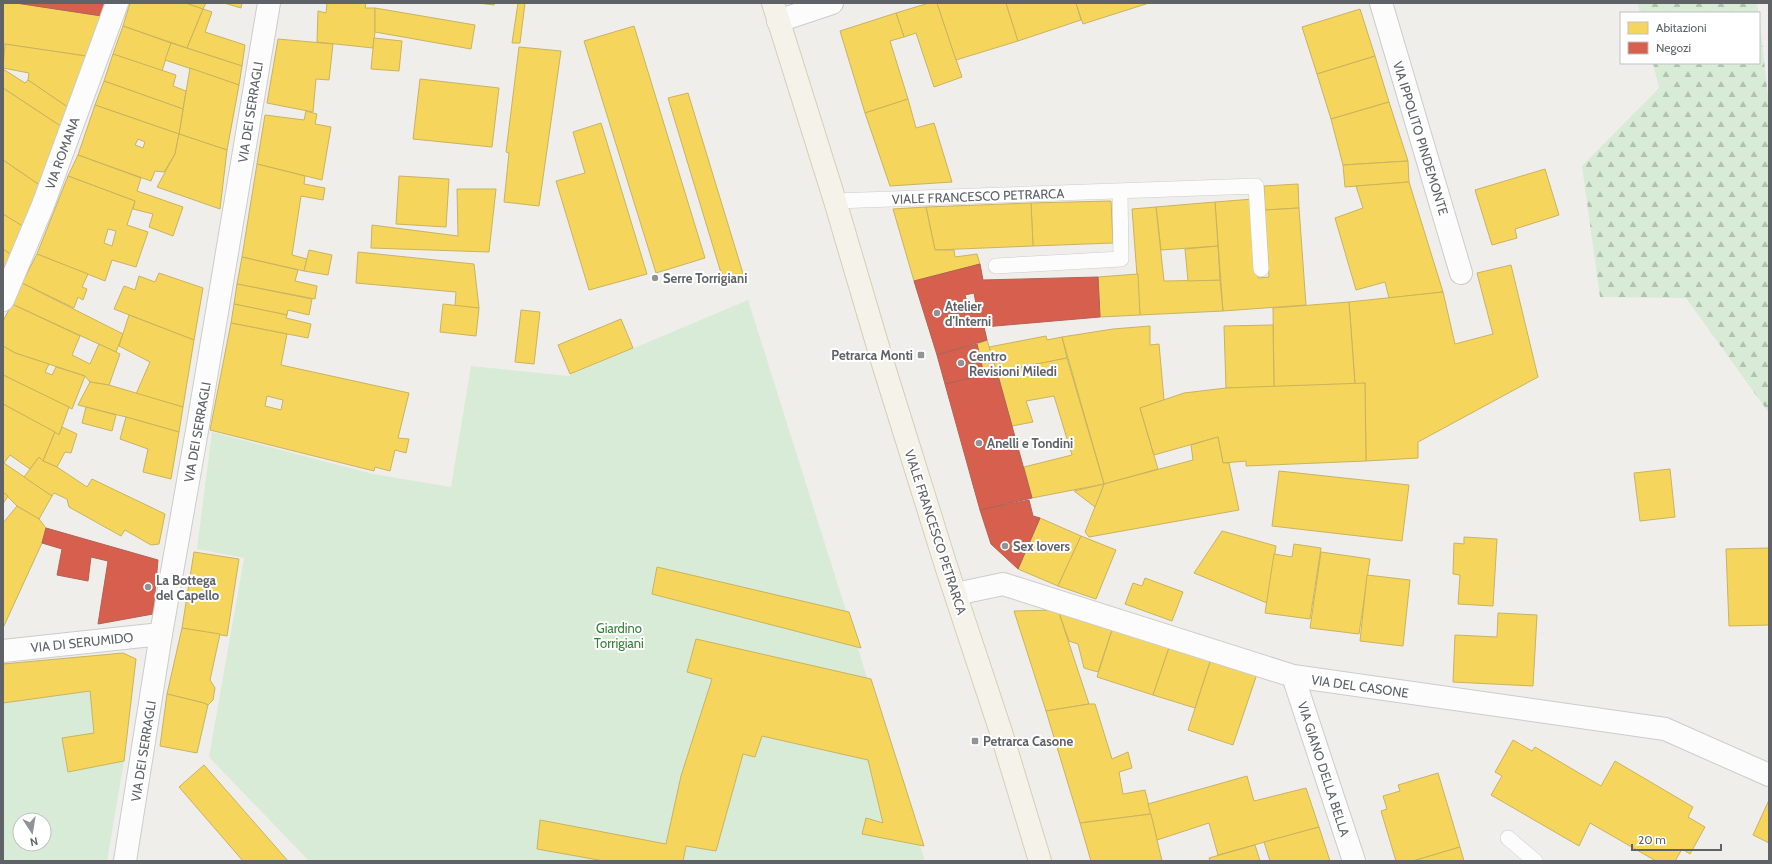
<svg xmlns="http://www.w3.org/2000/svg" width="1772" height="864" font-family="Cabin,sans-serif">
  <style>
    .forest { fill: url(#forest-firs) }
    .park { fill: #d8ebd6; fill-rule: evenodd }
    .homes { fill: #f6d55c; stroke: #c9b360; fill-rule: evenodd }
    .shops { fill: #d6604d; stroke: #b26155; fill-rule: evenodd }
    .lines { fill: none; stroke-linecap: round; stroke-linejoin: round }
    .service-casing { stroke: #cbcccc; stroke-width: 16 }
    .minor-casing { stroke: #cbcccc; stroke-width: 24 }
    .primary-casing { stroke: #d7ceb8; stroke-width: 24 }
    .service { stroke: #fdfcfc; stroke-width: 15 }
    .minor { stroke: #fdfcfc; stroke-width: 22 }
    .primary { stroke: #f4f2e9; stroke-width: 22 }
    .poi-dot { fill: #919496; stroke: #fff; stroke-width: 1.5 }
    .labels { text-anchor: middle; stroke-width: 4; stroke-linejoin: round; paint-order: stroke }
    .street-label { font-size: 13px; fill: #5f6368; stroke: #fff }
    .poi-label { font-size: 13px; font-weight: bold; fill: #5f6368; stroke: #fff; text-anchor: start }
    .park-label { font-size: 13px; fill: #348238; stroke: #fff }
  </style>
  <defs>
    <pattern id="forest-firs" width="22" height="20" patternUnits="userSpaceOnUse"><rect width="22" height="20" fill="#d8ebd6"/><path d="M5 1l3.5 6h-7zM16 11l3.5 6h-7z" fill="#b2c2b1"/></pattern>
  </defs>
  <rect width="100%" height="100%" fill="#efeeea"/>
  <!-- forest -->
  <g class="forest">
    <path d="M 1638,3 L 1756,3 L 1759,13 L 1640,13 Z"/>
    <path d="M 1759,14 L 1769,106 L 1769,413 L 1686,298 L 1600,297 L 1582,166 L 1659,88 L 1653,63 L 1759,63 Z"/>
  </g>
  <!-- park -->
  <g class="park">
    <path d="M 748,300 L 925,861 L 309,861 L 209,757 L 244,558 L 197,549 L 212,432 L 373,474 L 451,487 L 471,366 L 568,376 Z"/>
    <path d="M 90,691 L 94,733 L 124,761 L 107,861 L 3,861 L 3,703 ZM 20,820 L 44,820 L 44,844 L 20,844 Z"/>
  </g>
  <!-- homes -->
  <g class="homes">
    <path d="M 3,3 L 16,3 L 102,16 L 86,56 L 3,44 Z"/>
    <path d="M 130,3 L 186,3 L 203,9 L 187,48 L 123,26 Z"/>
    <path d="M 186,3 L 206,3 L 203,9 Z"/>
    <path d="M 224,3 L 242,3 L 241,8 Z"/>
    <path d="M 327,3 L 366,3 L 365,8 L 375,8 L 375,32 L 373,48 L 317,42 L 318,11 L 326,13 Z"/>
    <path d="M 478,3 L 495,3 L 494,5 Z"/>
    <path d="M 518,3 L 525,3 L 520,43 L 512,43 Z"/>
    <path d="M 929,3 L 937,3 L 962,77 L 934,87 L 916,33 L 904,37 L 896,13 Z"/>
    <path d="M 937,3 L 1006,3 L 1018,41 L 956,60 Z"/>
    <path d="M 1006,3 L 1076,3 L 1081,20 L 1018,41 Z"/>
    <path d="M 1076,3 L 1149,3 L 1083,24 Z"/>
    <path d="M 375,8 L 475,25 L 471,49 L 375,32 Z"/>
    <path d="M 203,9 L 212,12 L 205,32 L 245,45 L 242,66 L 187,48 Z"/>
    <path d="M 1360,9 L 1375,56 L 1317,74 L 1302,27 Z"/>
    <path d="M 896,13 L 904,37 L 890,41 L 908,99 L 865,113 L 840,31 Z"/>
    <path d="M 123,26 L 171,43 L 162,71 L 113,54 Z"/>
    <path d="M 634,26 L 705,258 L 656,273 L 584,41 Z"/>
    <path d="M 374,38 L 402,41 L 399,71 L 371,69 Z"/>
    <path d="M 278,39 L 333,44 L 329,80 L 316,79 L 313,112 L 267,103 Z"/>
    <path d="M 171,43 L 242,66 L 239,85 L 165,60 Z"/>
    <path d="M 5,44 L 86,56 L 69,108 L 28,80 L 29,73 L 3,68 Z"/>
    <path d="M 519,47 L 561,51 L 539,206 L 504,202 L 509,153 L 506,152 Z"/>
    <path d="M 113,54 L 176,75 L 173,86 L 186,91 L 183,109 L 104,81 Z"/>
    <path d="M 1375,56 L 1389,102 L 1331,119 L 1317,74 Z"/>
    <path d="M 190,68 L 239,85 L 227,150 L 179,134 Z"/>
    <path d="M 3,69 L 25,83 L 28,80 L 69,108 L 62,127 L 3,88 Z"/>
    <path d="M 420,79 L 499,88 L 492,147 L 413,139 Z"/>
    <path d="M 104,81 L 183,109 L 179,134 L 95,105 Z"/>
    <path d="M 3,88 L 62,127 L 41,186 L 3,160 Z"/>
    <path d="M 688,93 L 745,280 L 725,286 L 668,98 Z"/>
    <path d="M 908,99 L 916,128 L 934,123 L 952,182 L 890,186 L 865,113 Z"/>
    <path d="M 1389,102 L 1408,161 L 1343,165 L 1331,119 Z"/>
    <path d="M 95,105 L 179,134 L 175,154 L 164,172 L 155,171 L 151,181 L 78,155 ZM 138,139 L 145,142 L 143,148 L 135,145 Z"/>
    <path d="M 306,111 L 317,114 L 315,124 L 331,127 L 322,180 L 257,164 L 265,115 L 304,120 Z"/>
    <path d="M 601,123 L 647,274 L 589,290 L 556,181 L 585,173 L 573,132 Z"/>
    <path d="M 179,134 L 227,150 L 220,209 L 157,187 L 175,154 Z"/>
    <path d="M 78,155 L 141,178 L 137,191 L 183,207 L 173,236 L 149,227 L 153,214 L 133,209 L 135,201 L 68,176 Z"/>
    <path d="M 3,160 L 41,186 L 24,227 L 3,214 Z"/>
    <path d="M 1408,161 L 1409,182 L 1345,187 L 1343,165 Z"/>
    <path d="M 257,164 L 305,176 L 304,184 L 325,188 L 323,200 L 301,196 L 292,255 L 307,259 L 304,271 L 242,257 Z"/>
    <path d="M 1545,169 L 1559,215 L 1515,229 L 1517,238 L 1492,245 L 1475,190 Z"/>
    <path d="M 68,176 L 135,201 L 127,225 L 148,232 L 136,267 L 112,260 L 105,281 L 37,254 ZM 108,229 L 116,231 L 112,246 L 104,243 Z"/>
    <path d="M 399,176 L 449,179 L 446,227 L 396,224 Z"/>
    <path d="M 1409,182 L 1443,292 L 1389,298 L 1385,282 L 1356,290 L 1335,218 L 1363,208 L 1356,186 Z"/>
    <path d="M 1298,184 L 1299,208 L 1265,210 L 1264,186 Z"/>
    <path d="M 457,189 L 496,189 L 489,252 L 371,248 L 372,225 L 458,236 Z"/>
    <path d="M 1253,199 L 1258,278 L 1269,277 L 1265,210 L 1299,208 L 1306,305 L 1223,311 L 1215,202 Z"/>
    <path d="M 1111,201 L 1113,243 L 1033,246 L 1031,203 Z"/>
    <path d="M 1215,202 L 1218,246 L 1161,250 L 1156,207 Z"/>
    <path d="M 1031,203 L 1033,246 L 935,250 L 926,207 Z"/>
    <path d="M 926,207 L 935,250 L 954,250 L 955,257 L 977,254 L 980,264 L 914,281 L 893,209 Z"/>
    <path d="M 1156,207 L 1164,281 L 1220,280 L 1223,311 L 1140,315 L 1132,209 Z"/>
    <path d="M 3,214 L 24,227 L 13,256 L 3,249 Z"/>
    <path d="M 1218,246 L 1220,280 L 1188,281 L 1185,249 Z"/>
    <path d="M 3,249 L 13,256 L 3,279 Z"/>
    <path d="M 309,250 L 332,255 L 328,275 L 304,271 Z"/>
    <path d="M 358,252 L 474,264 L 479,308 L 455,306 L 456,292 L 356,283 Z"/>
    <path d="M 37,254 L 88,274 L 82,287 L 87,289 L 83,300 L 78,297 L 74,308 L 22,283 Z"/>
    <path d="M 242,257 L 298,270 L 295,281 L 317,286 L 315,299 L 237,284 Z"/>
    <path d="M 1511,265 L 1538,377 L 1418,442 L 1418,458 L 1366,461 L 1365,383 L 1355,384 L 1349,302 L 1443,292 L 1455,344 L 1493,334 L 1477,273 Z"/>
    <path d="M 159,273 L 203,288 L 194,340 L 114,309 L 124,286 L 135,290 L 139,276 L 155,282 Z"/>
    <path d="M 1138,274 L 1140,315 L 1100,317 L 1098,277 Z"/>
    <path d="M 22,283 L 123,334 L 116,352 L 12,304 Z"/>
    <path d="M 237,284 L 312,299 L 309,315 L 288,310 L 287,315 L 234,304 Z"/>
    <path d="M 1349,302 L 1355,384 L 1274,387 L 1273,308 Z"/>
    <path d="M 12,304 L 80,336 L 72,355 L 90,364 L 99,344 L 120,354 L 109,385 L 90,382 L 85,376 L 15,353 L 3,346 L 3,321 Z"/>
    <path d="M 234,304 L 287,315 L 286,318 L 311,324 L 308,338 L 231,323 Z"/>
    <path d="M 443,304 L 479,308 L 476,336 L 440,332 Z"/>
    <path d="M 521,310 L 540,312 L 534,364 L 515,362 Z"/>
    <path d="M 129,315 L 194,340 L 183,407 L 136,394 L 150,362 L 119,346 Z"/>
    <path d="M 621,319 L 633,348 L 570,374 L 558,345 Z"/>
    <path d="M 231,323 L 287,334 L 281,365 L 409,393 L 398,438 L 409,439 L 406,453 L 395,450 L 390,471 L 375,467 L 374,471 L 210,430 ZM 267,396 L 283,400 L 281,410 L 265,406 Z"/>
    <path d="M 1273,325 L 1274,387 L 1226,388 L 1224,326 Z"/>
    <path d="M 1150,326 L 1150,345 L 1159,344 L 1164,400 L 1140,408 L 1158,469 L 1104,484 L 1062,337 L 1113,329 Z"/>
    <path d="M 1046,336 L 1047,340 L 1062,337 L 1067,358 L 997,372 L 989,347 Z"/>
    <path d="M 987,340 L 997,372 L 984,375 L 977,344 Z"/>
    <path d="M 3,346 L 15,353 L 49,364 L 45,372 L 52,375 L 56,367 L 85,376 L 72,409 L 3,375 Z"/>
    <path d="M 1067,358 L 1104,484 L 1032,498 L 1024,467 L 1072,455 L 1054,396 L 1026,401 L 1033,422 L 1012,426 L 997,372 Z"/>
    <path d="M 3,375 L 69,407 L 59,435 L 3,404 Z"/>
    <path d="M 90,382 L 109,385 L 183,407 L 179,432 L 126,417 L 78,405 Z"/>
    <path d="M 1365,383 L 1366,461 L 1246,466 L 1246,461 L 1223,463 L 1218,437 L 1154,455 L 1140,408 L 1184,393 L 1226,388 Z"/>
    <path d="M 3,404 L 55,432 L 43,461 L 39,457 L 30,469 L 10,455 L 4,463 L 52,496 L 39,519 L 17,506 L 3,492 Z"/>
    <path d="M 86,407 L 116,415 L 112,431 L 82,423 Z"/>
    <path d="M 126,417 L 179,432 L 171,479 L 143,472 L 148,449 L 120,439 Z"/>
    <path d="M 62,427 L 77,434 L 71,453 L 65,452 L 57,467 L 43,461 L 55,432 L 59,435 Z"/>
    <path d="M 1218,437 L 1223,463 L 1229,463 L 1239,510 L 1089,537 L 1085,532 L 1104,484 L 1193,460 L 1191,445 Z"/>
    <path d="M 39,457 L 43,461 L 57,467 L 87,487 L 92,479 L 165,514 L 159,544 L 151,545 L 125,530 L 121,536 L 69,507 L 67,499 L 54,493 L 52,496 L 24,477 Z"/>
    <path d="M 1670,469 L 1675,517 L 1640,521 L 1634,473 Z"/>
    <path d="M 1279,471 L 1409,485 L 1402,541 L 1272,526 Z"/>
    <path d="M 1104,484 L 1095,507 L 1074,491 Z"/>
    <path d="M 3,492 L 8,496 L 3,504 Z"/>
    <path d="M 17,506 L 39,519 L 46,528 L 42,543 L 3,628 L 3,523 Z"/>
    <path d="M 1040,518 L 1081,536 L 1058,586 L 1018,569 Z"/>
    <path d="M 1222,531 L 1276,546 L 1267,603 L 1194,573 Z"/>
    <path d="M 1081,536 L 1116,550 L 1096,599 L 1058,586 Z"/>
    <path d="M 1464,537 L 1497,539 L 1493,606 L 1458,604 L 1460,575 L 1453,574 L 1454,543 L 1464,544 Z"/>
    <path d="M 1294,544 L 1321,548 L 1310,619 L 1265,613 L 1274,554 L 1292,557 Z"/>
    <path d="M 1769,548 L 1769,625 L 1729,626 L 1726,549 Z"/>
    <path d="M 194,552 L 239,559 L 227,636 L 182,628 Z"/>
    <path d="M 1321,552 L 1370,559 L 1359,634 L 1310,628 Z"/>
    <path d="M 657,567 L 849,612 L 861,648 L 652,594 Z"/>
    <path d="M 1367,575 L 1410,580 L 1403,646 L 1360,641 Z"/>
    <path d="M 1145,578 L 1183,592 L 1172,621 L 1125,604 L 1133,583 L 1142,586 Z"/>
    <path d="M 1058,610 L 1113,627 L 1098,672 L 1084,668 L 1078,644 L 1069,641 Z"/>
    <path d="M 1058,610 L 1089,704 L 1046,711 L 1014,611 Z"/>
    <path d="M 1498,613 L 1537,615 L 1533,686 L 1453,682 L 1455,635 L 1497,637 Z"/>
    <path d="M 1113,627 L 1170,645 L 1153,695 L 1097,677 Z"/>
    <path d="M 182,628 L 220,634 L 210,680 L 215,688 L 213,700 L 208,705 L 204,703 L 167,694 Z"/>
    <path d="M 696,639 L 871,679 L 924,846 L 862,834 L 866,818 L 883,823 L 868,760 L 762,736 L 755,757 L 743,754 L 716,851 L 686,846 L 683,861 L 604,861 L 537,849 L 540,820 L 666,844 L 681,776 L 712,679 L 687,672 Z"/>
    <path d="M 1170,645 L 1211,659 L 1195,708 L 1153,695 Z"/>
    <path d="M 123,653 L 136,659 L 124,761 L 68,772 L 62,738 L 94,733 L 90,691 L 3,703 L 3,664 Z"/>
    <path d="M 1211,659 L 1257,674 L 1233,745 L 1188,730 Z"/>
    <path d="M 167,694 L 204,703 L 208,705 L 197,753 L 160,746 Z"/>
    <path d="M 1089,704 L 1095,704 L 1112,759 L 1128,752 L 1132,768 L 1119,772 L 1123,794 L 1145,790 L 1151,814 L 1080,823 L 1046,711 Z"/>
    <path d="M 1513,740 L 1532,751 L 1535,747 L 1601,786 L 1615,761 L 1693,807 L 1688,817 L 1705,827 L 1690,854 L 1682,849 L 1675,861 L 1656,861 L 1590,823 L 1579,846 L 1491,795 L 1502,776 L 1495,772 Z"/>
    <path d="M 204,765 L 288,861 L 243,861 L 179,787 Z"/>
    <path d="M 1438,773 L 1460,847 L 1413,861 L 1396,861 L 1381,811 L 1387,809 L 1383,796 L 1400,791 L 1398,785 Z"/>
    <path d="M 1247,776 L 1254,801 L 1306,788 L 1319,827 L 1218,855 L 1209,823 L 1157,840 L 1148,804 Z"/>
    <path d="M 1769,800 L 1769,843 L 1753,835 Z"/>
    <path d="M 1151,814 L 1162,861 L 1091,861 L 1080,823 Z"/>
    <path d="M 1319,827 L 1330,861 L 1270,861 L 1264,842 Z"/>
    <path d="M 1255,845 L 1260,861 L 1210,861 L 1209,858 Z"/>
    <path d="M 1460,847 L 1464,861 L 1413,861 Z"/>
  </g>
  <!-- shops -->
  <g class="shops">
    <path d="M 16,3 L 106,3 L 102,16 Z"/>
    <path d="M 980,264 L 983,280 L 1098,277 L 1100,317 L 984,327 L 987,340 L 937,355 L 914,281 ZM 974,293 L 977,309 L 969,310 L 965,295 Z"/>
    <path d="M 977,344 L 984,375 L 945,384 L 937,355 Z"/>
    <path d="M 997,372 L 1032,498 L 980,510 L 945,384 Z"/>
    <path d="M 1029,500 L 1033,516 L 1040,518 L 1018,569 L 991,544 L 980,510 Z"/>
    <path d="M 46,528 L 158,560 L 153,614 L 98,624 L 108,561 L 91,557 L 88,581 L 57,575 L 62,549 L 42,543 Z"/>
  </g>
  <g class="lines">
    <!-- service casing -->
    <g class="service-casing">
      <g id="service">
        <path d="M 835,201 L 1256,186 L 1261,269"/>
        <path d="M 996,266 L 1121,259 L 1120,192"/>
        <path d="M 1508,838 L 1535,861"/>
      </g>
    </g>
    <!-- minor casing -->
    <g class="minor-casing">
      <g id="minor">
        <path d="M 1381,3 L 1461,273"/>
        <path d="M 778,21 L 832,3"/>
        <path d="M 3,300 L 43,205 L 117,3"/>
        <path d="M 956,594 L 1003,584 L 1293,676 L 1665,729 L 1769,775"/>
        <path d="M 3,651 L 161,634"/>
        <path d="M 1293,676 L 1354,861"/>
        <path d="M 125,861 L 161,634 L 198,425 L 269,3"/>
      </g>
    </g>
    <!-- primary casing -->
    <g class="primary-casing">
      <path id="primary" d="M 773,3 L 835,201 L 884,367 L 946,566 L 1001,732 L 1040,861"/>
    </g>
    <!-- service -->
    <use href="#service" class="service"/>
    <!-- minor -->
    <use href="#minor" class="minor"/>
    <!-- primary -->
    <use href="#primary" class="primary"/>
  </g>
  <!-- markers -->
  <g class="poi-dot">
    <circle cx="655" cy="278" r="4"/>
    <circle cx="937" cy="313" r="4"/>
    <rect x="917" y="351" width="8" height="8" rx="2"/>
    <circle cx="961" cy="363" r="4"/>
    <circle cx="979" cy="443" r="4"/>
    <circle cx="1005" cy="546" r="4"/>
    <circle cx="148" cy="587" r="4"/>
    <rect x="971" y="737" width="8" height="8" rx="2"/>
  </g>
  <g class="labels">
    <!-- street labels -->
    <g class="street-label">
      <text transform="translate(250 112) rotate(-81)" y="5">VIA DEI SERRAGLI</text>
      <text transform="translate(1421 138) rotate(73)" y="5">VIA IPPOLITO PINDEMONTE</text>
      <text transform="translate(62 153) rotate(-70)" y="5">VIA ROMANA</text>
      <text transform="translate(978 196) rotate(-2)" y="5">VIALE FRANCESCO PETRARCA</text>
      <text transform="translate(197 432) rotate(-80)" y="5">VIA DEI SERRAGLI</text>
      <text transform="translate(936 532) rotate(72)" y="5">VIALE FRANCESCO PETRARCA</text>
      <text transform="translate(82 642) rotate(-6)" y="5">VIA DI SERUMIDO</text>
      <text transform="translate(1360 686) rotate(8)" y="5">VIA DEL CASONE</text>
      <text transform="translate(143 751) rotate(-81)" y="5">VIA DEI SERRAGLI</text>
      <text transform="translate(1324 769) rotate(72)" y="5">VIA GIANO DELLA BELLA</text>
    </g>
    <!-- poi labels -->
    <g class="poi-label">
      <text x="663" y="283">Serre Torrigiani</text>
      <text x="945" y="311">Atelier<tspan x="945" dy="15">d'Interni</tspan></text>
      <text x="913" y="360" text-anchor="end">Petrarca Monti</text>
      <text x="969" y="361">Centro<tspan x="969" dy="15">Revisioni Miledi</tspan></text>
      <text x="987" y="448">Anelli e Tondini</text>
      <text x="1013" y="551">Sex lovers</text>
      <text x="156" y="585">La Bottega<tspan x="156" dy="15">del Capello</tspan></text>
      <text x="983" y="746">Petrarca Casone</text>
    </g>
    <!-- park labels -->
    <g class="park-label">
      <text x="619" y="633">Giardino<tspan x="619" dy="15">Torrigiani</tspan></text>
    </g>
  </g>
  <!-- border -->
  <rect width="1772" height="864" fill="none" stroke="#5f6368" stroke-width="8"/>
  <!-- legend -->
  <rect x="1620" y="12" width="140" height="52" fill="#ffffff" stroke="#bfc1c3"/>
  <rect x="1628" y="22" width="20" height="12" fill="#f6d55c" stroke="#bfc1c3"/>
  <text x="1656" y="32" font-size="12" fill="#5f6368">Abitazioni</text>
  <rect x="1628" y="42" width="20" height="12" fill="#d6604d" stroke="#bfc1c3"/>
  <text x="1656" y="52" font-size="12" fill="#5f6368">Negozi</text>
  <!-- north arrow -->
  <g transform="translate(32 832) rotate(168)"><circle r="19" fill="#ffffff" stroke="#bfc1c3"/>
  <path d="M0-3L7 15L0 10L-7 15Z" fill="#919496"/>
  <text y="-6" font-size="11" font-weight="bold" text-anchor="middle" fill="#5f6368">N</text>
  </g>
  <!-- scale -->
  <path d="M1632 844v6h89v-6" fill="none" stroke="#5f6368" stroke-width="2"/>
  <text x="1638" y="844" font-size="12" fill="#5f6368" stroke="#ffffff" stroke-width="3" paint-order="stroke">20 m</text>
</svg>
